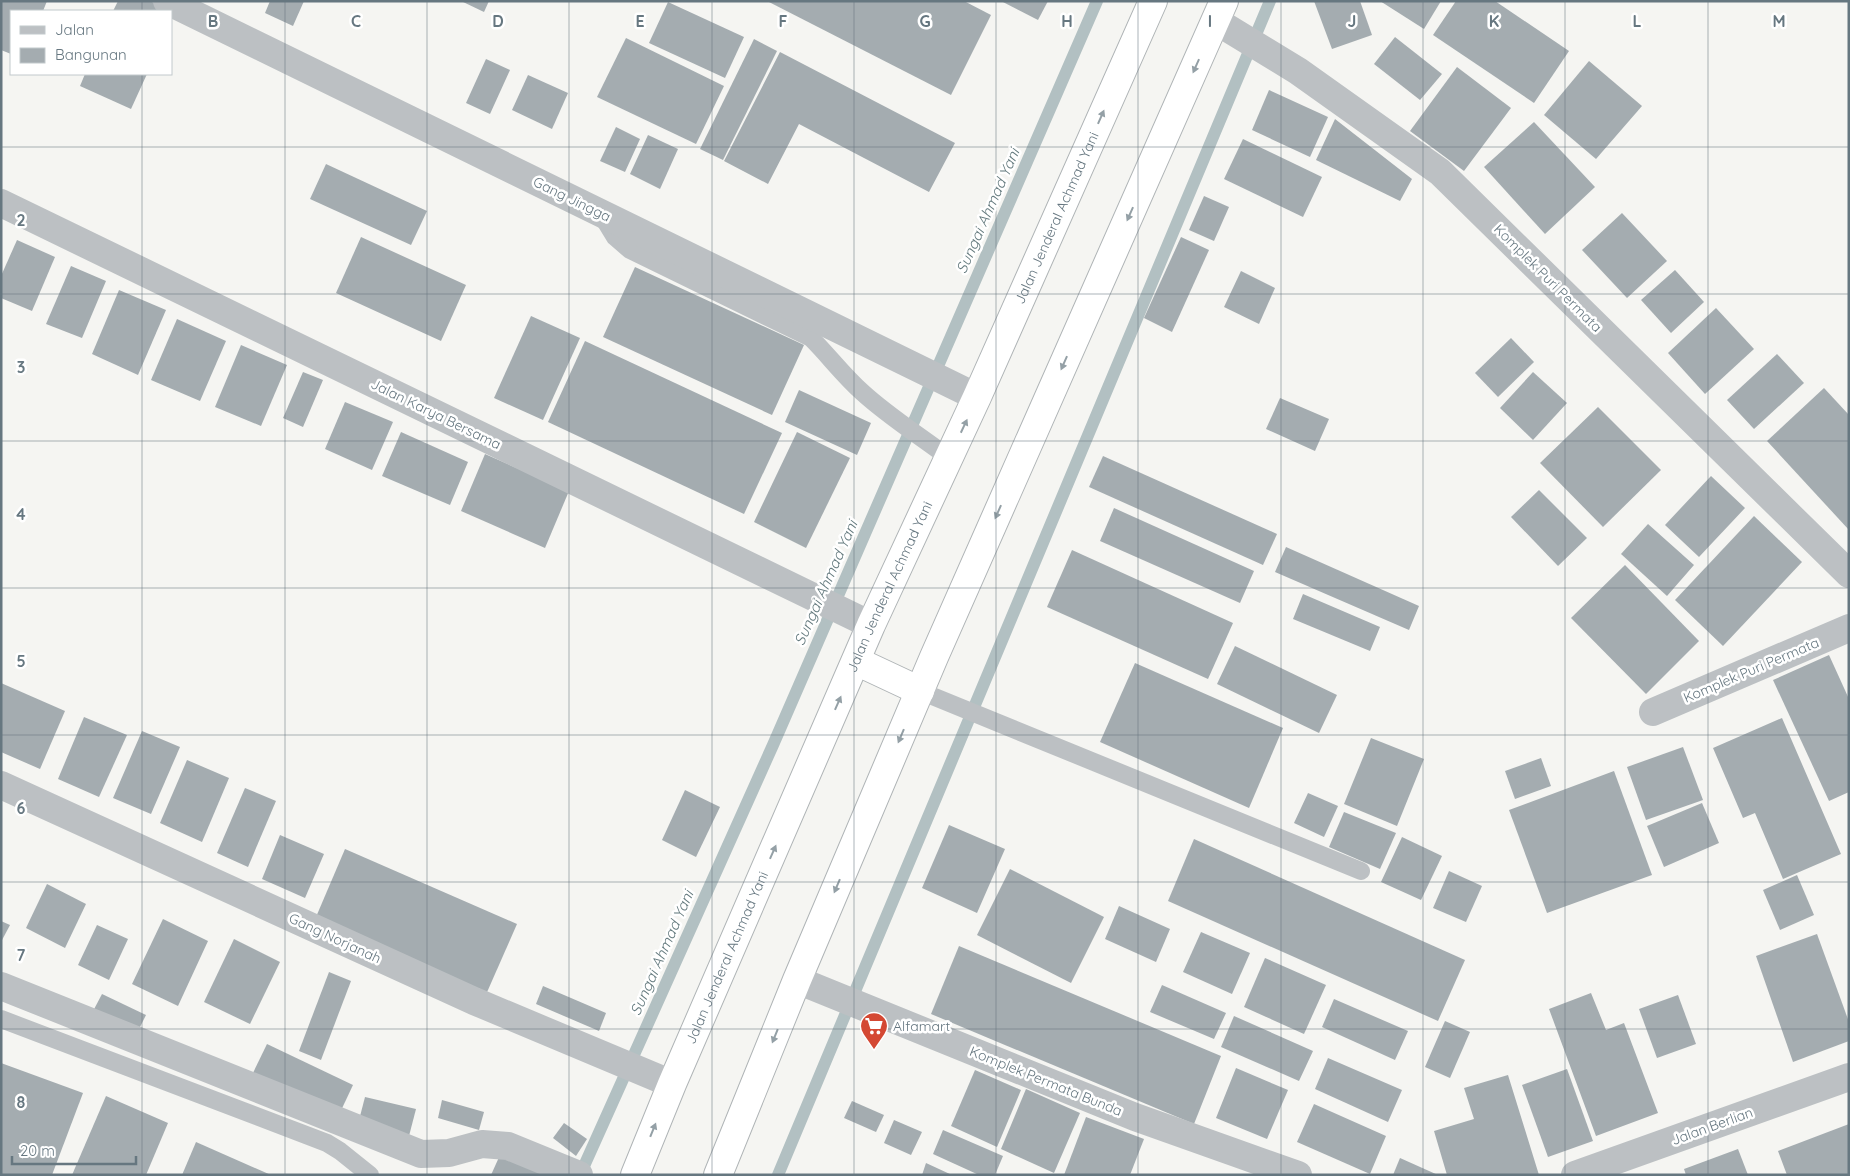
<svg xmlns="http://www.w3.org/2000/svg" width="1850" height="1176" font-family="Quicksand,sans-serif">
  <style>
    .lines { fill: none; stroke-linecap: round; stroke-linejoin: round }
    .stream { stroke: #b2c0c2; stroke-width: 12 }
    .building { fill: #a4acb0 }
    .highway-casing { stroke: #afb4b6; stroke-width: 30 }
    .lane { stroke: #bcc0c3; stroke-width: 18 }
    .street { stroke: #bcc0c3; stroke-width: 28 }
    .highway { stroke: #fff; stroke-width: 28 }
    .oneway { fill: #94a0a6 }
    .grid { fill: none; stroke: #667780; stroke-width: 1; stroke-opacity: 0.55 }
    .labels { text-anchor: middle; stroke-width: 5; stroke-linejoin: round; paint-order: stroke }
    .street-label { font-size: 14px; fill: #667780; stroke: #fff }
    .poi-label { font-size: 14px; fill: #667780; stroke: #fff; text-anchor: start }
    .water-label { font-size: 15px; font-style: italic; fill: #63797d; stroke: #fff }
    .grid-label { font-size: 16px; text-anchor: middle; font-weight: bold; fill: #667780; stroke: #fff; stroke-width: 5; stroke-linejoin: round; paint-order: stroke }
  </style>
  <rect width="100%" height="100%" fill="#f5f5f2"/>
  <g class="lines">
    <!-- stream -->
    <g class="stream">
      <path d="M 580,1175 L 773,745 L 1097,1"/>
      <path d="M 778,1175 L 1270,1"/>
    </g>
  </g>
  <!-- building -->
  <g class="building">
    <path d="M 1,1 L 47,1 L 43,11 L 11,11 L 11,54 L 1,50 Z"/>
    <path d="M 118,1 L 150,1 L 174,12 L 171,19 L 171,11 L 113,11 Z"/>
    <path d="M 270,1 L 304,1 L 293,26 L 265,13 Z"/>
    <path d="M 461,1 L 489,1 L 484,12 Z"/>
    <path d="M 767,1 L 964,1 L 991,15 L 951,95 Z"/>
    <path d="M 1001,1 L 1048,1 L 1038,20 Z"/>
    <path d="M 1314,1 L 1360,1 L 1372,35 L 1332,49 Z"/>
    <path d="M 1380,1 L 1441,1 L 1424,29 Z"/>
    <path d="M 1456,1 L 1495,1 L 1569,51 L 1534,103 L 1433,35 Z"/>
    <path d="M 668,2 L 744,37 L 725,78 L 649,43 Z"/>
    <path d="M 1395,37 L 1442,74 L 1420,100 L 1374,64 Z"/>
    <path d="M 626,38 L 724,86 L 696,144 L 597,97 Z"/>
    <path d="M 754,39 L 777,51 L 723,160 L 700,149 Z"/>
    <path d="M 780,52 L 955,143 L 929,192 L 799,124 L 768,184 L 724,161 Z"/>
    <path d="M 486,59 L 510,70 L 490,114 L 466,103 Z"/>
    <path d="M 1589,61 L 1642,106 L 1596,159 L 1544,115 Z"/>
    <path d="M 1457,67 L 1511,108 L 1464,171 L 1410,131 Z"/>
    <path d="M 85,74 L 147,74 L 131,109 L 80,86 Z"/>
    <path d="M 528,75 L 568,93 L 552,129 L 512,110 Z"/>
    <path d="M 1269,90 L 1328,117 L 1310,157 L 1252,130 Z"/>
    <path d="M 1335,119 L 1412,179 L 1400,201 L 1316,160 Z"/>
    <path d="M 1534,122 L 1595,187 L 1545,234 L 1484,167 Z"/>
    <path d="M 616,127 L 640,139 L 625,172 L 600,161 Z"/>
    <path d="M 648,135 L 678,149 L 660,189 L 630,174 Z"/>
    <path d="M 1243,139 L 1322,177 L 1303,217 L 1224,179 Z"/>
    <path d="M 326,164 L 427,211 L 411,245 L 310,199 Z"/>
    <path d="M 1204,196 L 1229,207 L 1214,241 L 1189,230 Z"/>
    <path d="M 1622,213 L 1667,261 L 1627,298 L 1582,250 Z"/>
    <path d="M 361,237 L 466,285 L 441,341 L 336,293 Z"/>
    <path d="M 1181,237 L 1209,250 L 1172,332 L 1144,318 Z"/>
    <path d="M 17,240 L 55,257 L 32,311 L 1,298 L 1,276 Z"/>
    <path d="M 71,266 L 106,281 L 82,338 L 46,324 Z"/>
    <path d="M 635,267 L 804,345 L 772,415 L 603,337 Z"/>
    <path d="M 1675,270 L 1704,302 L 1671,333 L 1641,300 Z"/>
    <path d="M 1241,271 L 1275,288 L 1259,324 L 1224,307 Z"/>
    <path d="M 119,290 L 166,310 L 138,375 L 92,354 Z"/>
    <path d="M 1716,308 L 1754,349 L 1705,394 L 1668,353 Z"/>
    <path d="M 531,316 L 580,338 L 543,420 L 494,398 Z"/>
    <path d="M 177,319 L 226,341 L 200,401 L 151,380 Z"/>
    <path d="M 1511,338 L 1534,362 L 1498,397 L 1475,373 Z"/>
    <path d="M 585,341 L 782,433 L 744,514 L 548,422 Z"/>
    <path d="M 241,345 L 287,365 L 261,426 L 215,407 Z"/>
    <path d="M 1777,354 L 1804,383 L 1754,429 L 1727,400 Z"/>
    <path d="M 303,372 L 323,380 L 303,427 L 283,418 Z"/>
    <path d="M 1533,372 L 1567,403 L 1533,440 L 1500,408 Z"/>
    <path d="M 1824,388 L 1849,415 L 1849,530 L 1767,441 Z"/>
    <path d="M 799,390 L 871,423 L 857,455 L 785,422 Z"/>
    <path d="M 1280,398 L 1329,419 L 1315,451 L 1266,429 Z"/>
    <path d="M 345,402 L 393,422 L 372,470 L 325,449 Z"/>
    <path d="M 1598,407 L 1661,470 L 1603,527 L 1540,463 Z"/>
    <path d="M 401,432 L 468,462 L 450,505 L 382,476 Z"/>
    <path d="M 797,432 L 850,458 L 806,548 L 754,522 Z"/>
    <path d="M 485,454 L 569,491 L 545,548 L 461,511 Z"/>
    <path d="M 1103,456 L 1277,534 L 1263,565 L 1089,487 Z"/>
    <path d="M 1711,476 L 1745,508 L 1699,557 L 1665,525 Z"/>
    <path d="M 1539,490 L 1587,538 L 1558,566 L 1511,517 Z"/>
    <path d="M 1114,508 L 1254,571 L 1240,603 L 1100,541 Z"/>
    <path d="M 1754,516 L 1802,562 L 1723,646 L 1675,600 Z"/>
    <path d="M 1648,524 L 1694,565 L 1667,596 L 1621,554 Z"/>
    <path d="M 1286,547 L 1419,606 L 1409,630 L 1275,572 Z"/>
    <path d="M 1072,550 L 1233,623 L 1208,679 L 1047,607 Z"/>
    <path d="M 1625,565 L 1699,641 L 1646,694 L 1571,618 Z"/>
    <path d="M 1303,594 L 1380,627 L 1370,651 L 1293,619 Z"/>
    <path d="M 1235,646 L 1337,695 L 1319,733 L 1217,684 Z"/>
    <path d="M 1829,655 L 1849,699 L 1849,792 L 1829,801 L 1773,680 Z"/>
    <path d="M 1135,663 L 1283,728 L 1249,808 L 1100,742 Z"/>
    <path d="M 1,683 L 65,711 L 40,769 L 1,752 Z"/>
    <path d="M 84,717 L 127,735 L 99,797 L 58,779 Z"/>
    <path d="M 1782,718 L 1841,854 L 1783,879 L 1755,813 L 1743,818 L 1713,748 Z"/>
    <path d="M 142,731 L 180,747 L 151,814 L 113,798 Z"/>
    <path d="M 1371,738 L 1424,759 L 1397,826 L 1344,804 Z"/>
    <path d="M 1683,747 L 1703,800 L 1646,820 L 1627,767 Z"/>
    <path d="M 1541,758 L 1551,786 L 1515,799 L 1505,771 Z"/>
    <path d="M 187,760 L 229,778 L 202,842 L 160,823 Z"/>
    <path d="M 1614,771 L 1652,875 L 1547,913 L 1509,810 Z"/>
    <path d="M 245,788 L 276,801 L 248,867 L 217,853 Z"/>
    <path d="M 685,790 L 720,807 L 696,857 L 662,840 Z"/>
    <path d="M 1308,793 L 1338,806 L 1324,837 L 1294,823 Z"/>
    <path d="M 1702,803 L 1719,843 L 1664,867 L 1647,826 Z"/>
    <path d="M 1344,812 L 1396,833 L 1380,869 L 1329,847 Z"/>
    <path d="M 949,825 L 1005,849 L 977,913 L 922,888 Z"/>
    <path d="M 280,835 L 324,854 L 305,898 L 262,879 Z"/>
    <path d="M 1402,837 L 1442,856 L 1421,900 L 1381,882 Z"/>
    <path d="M 1194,839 L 1465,960 L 1438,1021 L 1168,901 Z"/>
    <path d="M 345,849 L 517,924 L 484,999 L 313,924 Z"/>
    <path d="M 1010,869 L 1104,917 L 1071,983 L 977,935 Z"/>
    <path d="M 1449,871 L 1482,886 L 1466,922 L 1433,908 Z"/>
    <path d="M 1797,875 L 1814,915 L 1780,930 L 1763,890 Z"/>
    <path d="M 47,884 L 86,904 L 65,948 L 26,928 Z"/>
    <path d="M 1119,906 L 1170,929 L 1156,962 L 1105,939 Z"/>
    <path d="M 163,919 L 208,941 L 178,1006 L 132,984 Z"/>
    <path d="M 1,921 L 10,925 L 1,942 Z"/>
    <path d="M 97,925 L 128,939 L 109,980 L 78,965 Z"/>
    <path d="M 1201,932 L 1250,953 L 1232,994 L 1183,972 Z"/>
    <path d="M 1817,934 L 1849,1022 L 1849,1041 L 1793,1062 L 1756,956 Z"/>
    <path d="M 234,939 L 280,962 L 250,1024 L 204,1002 Z"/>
    <path d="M 959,946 L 1221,1056 L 1194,1124 L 931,1014 Z"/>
    <path d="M 1265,958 L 1326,985 L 1304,1034 L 1244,1007 Z"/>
    <path d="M 329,972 L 351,981 L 321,1060 L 299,1051 Z"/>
    <path d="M 1162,985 L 1226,1013 L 1214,1039 L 1150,1012 Z"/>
    <path d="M 543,986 L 606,1013 L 599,1031 L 536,1004 Z"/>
    <path d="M 1591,993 L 1606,1030 L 1624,1023 L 1658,1113 L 1596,1136 L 1549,1009 Z"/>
    <path d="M 102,994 L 146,1015 L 135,1037 L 91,1015 Z"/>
    <path d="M 1678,995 L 1696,1044 L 1657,1058 L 1639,1009 Z"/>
    <path d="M 1334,999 L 1408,1031 L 1395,1060 L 1322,1027 Z"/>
    <path d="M 1234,1016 L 1313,1051 L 1299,1081 L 1221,1047 Z"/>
    <path d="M 1445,1021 L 1470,1032 L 1450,1078 L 1425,1067 Z"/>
    <path d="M 267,1044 L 353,1085 L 337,1119 L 251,1077 Z"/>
    <path d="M 1328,1058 L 1402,1090 L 1388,1122 L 1315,1089 Z"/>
    <path d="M 1,1063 L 83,1093 L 52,1175 L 1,1175 Z"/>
    <path d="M 1236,1068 L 1288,1090 L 1267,1139 L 1216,1118 Z"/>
    <path d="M 1567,1069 L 1593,1141 L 1548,1157 L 1522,1085 Z"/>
    <path d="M 975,1070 L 1021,1090 L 997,1147 L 951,1126 Z"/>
    <path d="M 1508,1075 L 1539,1175 L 1447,1175 L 1434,1131 L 1474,1119 L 1464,1088 Z"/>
    <path d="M 1026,1089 L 1080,1113 L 1054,1173 L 1001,1149 Z"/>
    <path d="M 106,1096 L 168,1123 L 146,1175 L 72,1175 Z"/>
    <path d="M 365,1097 L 416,1109 L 409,1136 L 358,1124 Z"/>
    <path d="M 442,1100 L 484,1112 L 479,1130 L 438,1118 Z"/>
    <path d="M 852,1101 L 884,1115 L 876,1132 L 844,1118 Z"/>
    <path d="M 1314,1104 L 1386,1136 L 1370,1174 L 1297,1142 Z"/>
    <path d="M 1086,1117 L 1144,1139 L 1130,1175 L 1064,1175 Z"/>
    <path d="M 894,1120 L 922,1132 L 911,1155 L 884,1143 Z"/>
    <path d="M 564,1123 L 587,1139 L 576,1156 L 553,1138 Z"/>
    <path d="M 1849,1124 L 1849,1175 L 1787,1175 L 1778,1151 Z"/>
    <path d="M 943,1130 L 1003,1156 L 995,1175 L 979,1175 L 933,1154 Z"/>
    <path d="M 196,1142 L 271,1175 L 182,1175 Z"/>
    <path d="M 1738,1149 L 1748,1175 L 1686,1175 L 1684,1169 Z"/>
    <path d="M 500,1155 L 544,1175 L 491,1175 Z"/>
    <path d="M 1400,1158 L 1438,1175 L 1393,1175 Z"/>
    <path d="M 926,1163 L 952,1175 L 922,1175 Z"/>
  </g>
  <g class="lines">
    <!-- highway casing -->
    <g class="highway-casing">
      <g id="highway">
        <path d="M 856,661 L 920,691"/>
        <path id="s1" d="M 635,1175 L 672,1084 L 871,625 L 977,397 L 1153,1"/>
        <path d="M 718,1175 L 797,980 L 934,657 L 1224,1"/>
      </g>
    </g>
    <!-- lane -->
    <g class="lane">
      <path d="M 601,214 L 615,237 L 630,250 L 811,338 C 829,356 843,375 862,392 C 888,416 920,436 949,458"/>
      <path d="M 920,691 L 1361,871"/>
      <path d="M 1,1019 L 327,1143 L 340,1151 L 370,1175"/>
    </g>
    <!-- street -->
    <g class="street">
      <path d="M 167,1 L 977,397"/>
      <path d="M 1216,21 L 1298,71 L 1440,172 L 1849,574"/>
      <path d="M 1,203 L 871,625"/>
      <path d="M 1653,712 L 1849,628"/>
      <path d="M 1,785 L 474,1001 L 672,1084"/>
      <path d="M 797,980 L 1135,1117 L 1298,1175"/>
      <path d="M 1,986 L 421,1154 L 449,1153 L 482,1144 L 508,1146 L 579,1175"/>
      <path d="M 1575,1175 L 1849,1077"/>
    </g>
    <!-- highway -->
    <use href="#highway" class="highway"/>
  </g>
  <!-- one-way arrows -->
  <defs><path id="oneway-solid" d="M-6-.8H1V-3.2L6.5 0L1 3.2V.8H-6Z" transform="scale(1.25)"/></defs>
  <g class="oneway">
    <use href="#oneway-solid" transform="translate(1196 66) rotate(114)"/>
    <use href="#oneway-solid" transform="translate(1101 117) rotate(-66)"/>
    <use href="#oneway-solid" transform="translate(1130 214) rotate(114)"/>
    <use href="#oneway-solid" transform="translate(1064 363) rotate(114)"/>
    <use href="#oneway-solid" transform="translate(964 426) rotate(-65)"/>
    <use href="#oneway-solid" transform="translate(998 512) rotate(114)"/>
    <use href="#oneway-solid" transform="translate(838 703) rotate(-66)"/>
    <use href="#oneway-solid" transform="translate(901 736) rotate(113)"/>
    <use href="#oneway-solid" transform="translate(773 852) rotate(-66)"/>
    <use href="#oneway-solid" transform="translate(837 886) rotate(113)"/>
    <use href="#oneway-solid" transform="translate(775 1036) rotate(112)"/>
    <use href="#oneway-solid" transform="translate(653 1130) rotate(-68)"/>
  </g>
  <!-- grid -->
  <path class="grid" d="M 142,1 L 142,11M 285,1 L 285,1175M 427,1 L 427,1175M 569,1 L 569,1175M 712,1 L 712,1175M 854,1 L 854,1175M 996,1 L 996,1175M 1138,1 L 1138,1175M 1281,1 L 1281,1175M 1423,1 L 1423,1175M 1565,1 L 1565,1175M 1708,1 L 1708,1175M 142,74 L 142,1175M 1,147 L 1849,147M 1,294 L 1849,294M 1,441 L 1849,441M 1,588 L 1849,588M 1,735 L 1849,735M 1,882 L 1849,882M 1,1029 L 1849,1029"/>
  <!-- icons -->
  <defs>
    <g id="supermarket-pin" transform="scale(1.4375)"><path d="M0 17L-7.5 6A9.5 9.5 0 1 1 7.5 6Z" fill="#d44833" stroke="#fff"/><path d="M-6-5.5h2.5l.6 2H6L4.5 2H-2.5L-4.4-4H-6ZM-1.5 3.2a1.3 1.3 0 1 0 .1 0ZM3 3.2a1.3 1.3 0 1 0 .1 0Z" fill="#fff"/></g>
  </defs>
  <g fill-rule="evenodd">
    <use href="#supermarket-pin" x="874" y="1026"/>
  </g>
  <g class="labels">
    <!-- street labels -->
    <g class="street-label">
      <text transform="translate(572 199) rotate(26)" y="5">Gang Jingga</text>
      <text dy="5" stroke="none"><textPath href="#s1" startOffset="1046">Jalan Jenderal Achmad Yani</textPath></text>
      <text transform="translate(1548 278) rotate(45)" y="5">Komplek Puri Permata</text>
      <text transform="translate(436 414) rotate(26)" y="5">Jalan Karya Bersama</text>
      <text dy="5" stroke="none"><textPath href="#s1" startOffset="641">Jalan Jenderal Achmad Yani</textPath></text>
      <text transform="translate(1751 670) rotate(-23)" y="5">Komplek Puri Permata</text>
      <text transform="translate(335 938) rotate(25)" y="5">Gang Norjanah</text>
      <text dy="5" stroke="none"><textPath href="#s1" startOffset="236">Jalan Jenderal Achmad Yani</textPath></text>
      <text transform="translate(1046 1081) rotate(22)" y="5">Komplek Permata Bunda</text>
      <text transform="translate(1712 1126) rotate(-20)" y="5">Jalan Berlian</text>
    </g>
    <!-- poi labels -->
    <g class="poi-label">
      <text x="893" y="1031">Alfamart</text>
    </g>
    <!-- water labels -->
    <g class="water-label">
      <text transform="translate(988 211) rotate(-66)" y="5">Sungai Ahmad Yani</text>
      <text transform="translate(826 583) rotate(-66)" y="5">Sungai Ahmad Yani</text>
      <text transform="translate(662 953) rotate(-66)" y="5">Sungai Ahmad Yani</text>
    </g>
  </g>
  <g class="grid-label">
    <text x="213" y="27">B</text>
    <text x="356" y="27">C</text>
    <text x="498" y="27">D</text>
    <text x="640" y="27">E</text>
    <text x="783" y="27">F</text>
    <text x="925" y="27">G</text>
    <text x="1067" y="27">H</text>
    <text x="1210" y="27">I</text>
    <text x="1352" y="27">J</text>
    <text x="1494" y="27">K</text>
    <text x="1637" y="27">L</text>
    <text x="1779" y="27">M</text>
    <text x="21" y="226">2</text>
    <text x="21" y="373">3</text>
    <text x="21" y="520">4</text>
    <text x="21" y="667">5</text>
    <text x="21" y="814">6</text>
    <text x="21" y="961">7</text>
    <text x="21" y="1108">8</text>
  </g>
  <!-- border -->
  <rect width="1850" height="1176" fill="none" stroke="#667780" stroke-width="5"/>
  <!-- legend -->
  <rect x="10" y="10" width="162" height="65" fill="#ffffff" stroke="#c2c9cc"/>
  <rect x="20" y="26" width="25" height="8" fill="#bcc0c3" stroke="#c2c9cc"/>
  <text x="55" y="35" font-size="15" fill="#667780">Jalan</text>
  <rect x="20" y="48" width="25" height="15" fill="#a4acb0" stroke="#c2c9cc"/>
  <text x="55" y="60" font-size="15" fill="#667780">Bangunan</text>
  <!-- scale -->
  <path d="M12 1156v8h124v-8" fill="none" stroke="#667780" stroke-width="2.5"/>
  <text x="20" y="1156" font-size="15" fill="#667780" stroke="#ffffff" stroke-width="4" paint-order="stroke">20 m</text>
</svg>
